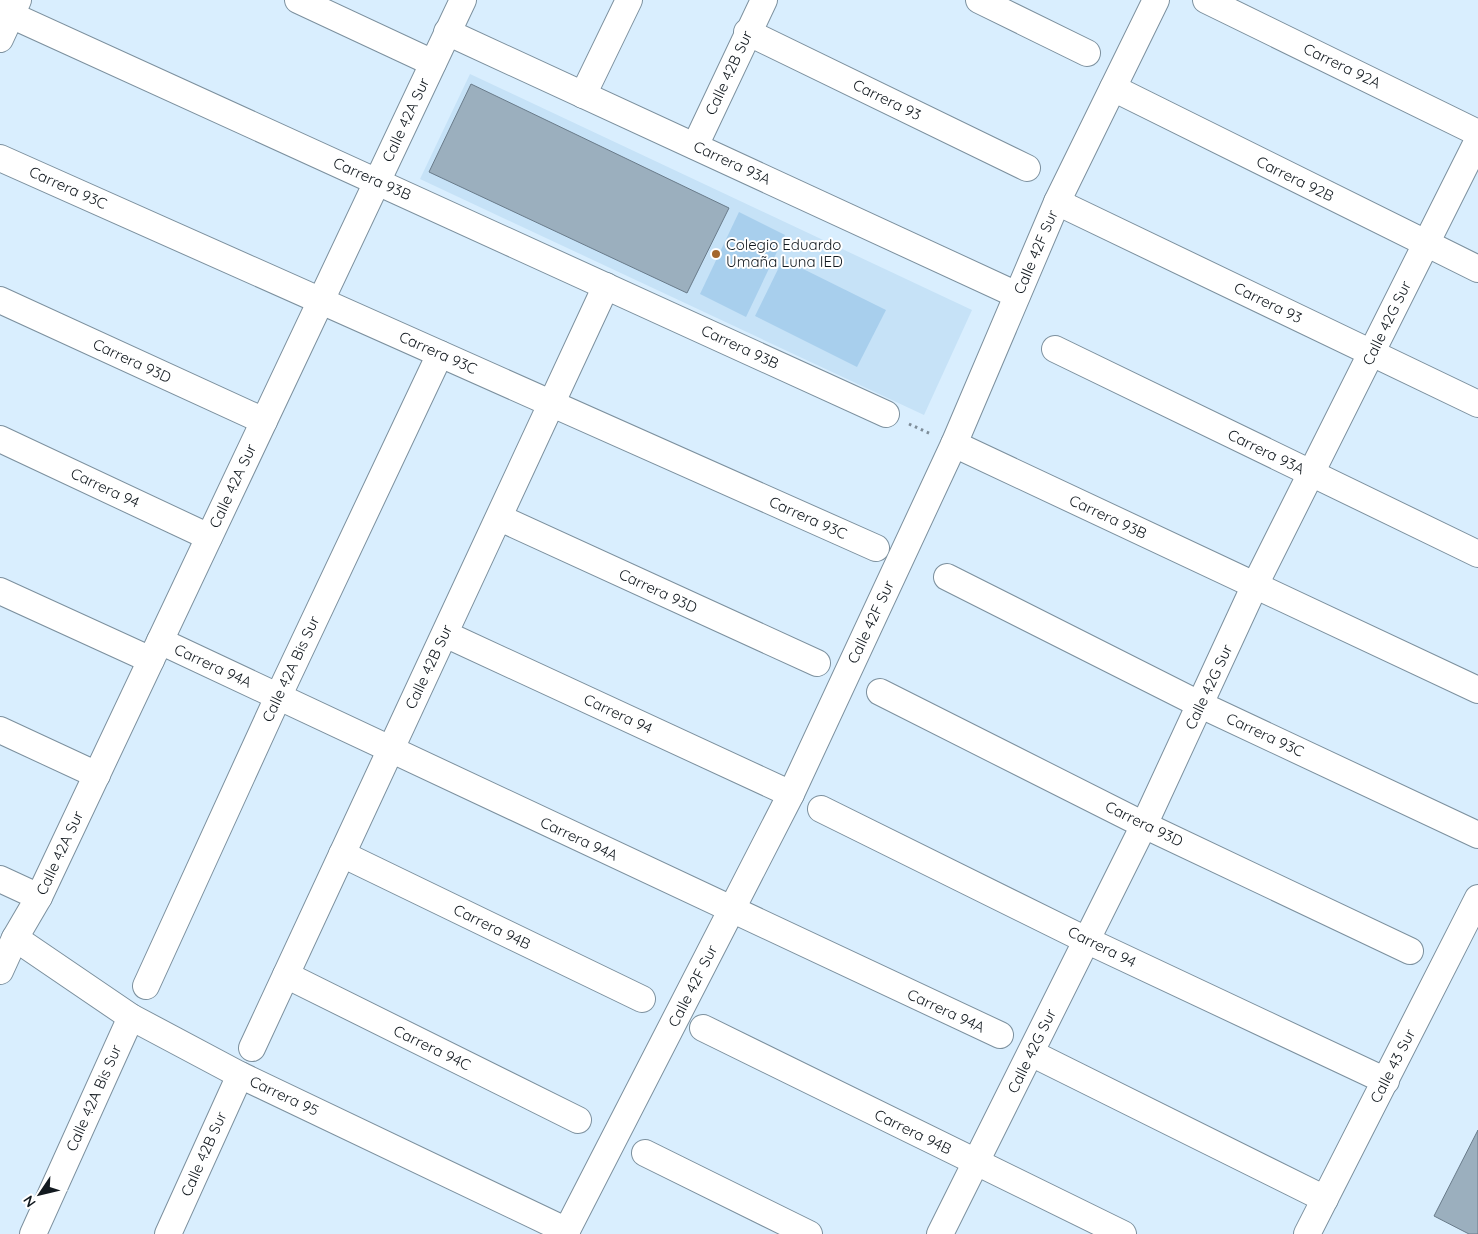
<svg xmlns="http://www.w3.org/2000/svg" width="1478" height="1234" font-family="Quicksand,sans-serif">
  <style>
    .built { fill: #c6e2f7 }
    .green { fill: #a8cfed }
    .building { fill: #9bafbe; stroke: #697b8a }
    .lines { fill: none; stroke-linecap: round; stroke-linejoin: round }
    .minor-casing { stroke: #7c909e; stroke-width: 28 }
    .path { stroke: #7e8d99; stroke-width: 3; stroke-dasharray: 2.5 4; stroke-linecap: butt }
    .minor { stroke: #fff; stroke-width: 26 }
    .poi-dot { fill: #a4662c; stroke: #fff; stroke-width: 2 }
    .labels { text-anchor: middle; stroke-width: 4; stroke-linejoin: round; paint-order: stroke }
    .street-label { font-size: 15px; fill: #12191f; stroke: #fff }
    .poi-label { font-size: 15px; fill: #12191f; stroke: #fff; text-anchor: start }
  </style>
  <rect width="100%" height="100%" fill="#d9eefe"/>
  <!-- built -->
  <path class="built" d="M 470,74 L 972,310 L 924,415 L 420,179 Z"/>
  <!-- green -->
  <g class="green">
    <path d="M 739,212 L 785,235 L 746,317 L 700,294 Z"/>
    <path d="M 783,259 L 886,310 L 857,367 L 755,316 Z"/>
  </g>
  <!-- building -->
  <g class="building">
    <path d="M 471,84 L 729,208 L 687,293 L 429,172 Z"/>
    <path d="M 1478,1130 L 1478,1234 L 1469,1234 L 1434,1216 Z"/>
  </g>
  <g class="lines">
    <!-- minor casing -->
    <g class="minor-casing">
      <g id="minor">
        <path d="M 298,0 L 433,63"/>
        <path d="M 979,0 L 1087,53"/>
        <path d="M 1206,0 L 1478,133"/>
        <path d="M 0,10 L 886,414"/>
        <path d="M 447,32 L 1017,295"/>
        <path d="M 747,32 L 1027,168"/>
        <path d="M 0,39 L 18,0"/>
        <path d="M 1113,88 L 1478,269"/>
        <path d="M 583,95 L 629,0"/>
        <path d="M 695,146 L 764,0"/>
        <path d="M 0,158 L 876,548"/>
        <path d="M 1057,202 L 1478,404"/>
        <path d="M 0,300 L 264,421"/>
        <path d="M 1055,349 L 1478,554"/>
        <path d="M 0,439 L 209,537"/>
        <path d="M 954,444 L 1478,690"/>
        <path d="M 500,518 L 817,663"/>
        <path d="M 947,577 L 1201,705 L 1478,835"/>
        <path d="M 0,591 L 151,660"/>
        <path d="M 445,634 L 791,794"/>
        <path d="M 160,641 L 1000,1035"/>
        <path d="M 880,692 L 1144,825 L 1410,951"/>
        <path d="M 0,730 L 97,775"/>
        <path d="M 821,809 L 1086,940 L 1386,1081"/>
        <path d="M 342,854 L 642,999"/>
        <path d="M 0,879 L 39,897"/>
        <path d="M 15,938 L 131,1017 L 240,1075 L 567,1231"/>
        <path d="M 0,971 L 15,938 L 39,897 L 463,0"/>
        <path d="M 286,975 L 578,1120"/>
        <path d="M 146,986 L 278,697 L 440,354"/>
        <path d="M 703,1028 L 1123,1234"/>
        <path d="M 252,1048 L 606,286"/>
        <path d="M 1031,1053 L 1325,1199"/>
        <path d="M 645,1153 L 809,1234"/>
        <path d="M 33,1234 L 131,1017"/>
        <path d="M 168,1234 L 240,1075"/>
        <path d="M 565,1234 L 791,794 L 954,444 L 1057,202 L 1156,0"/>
        <path d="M 940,1234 L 1144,825 L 1255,585 L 1478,140"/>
        <path d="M 1307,1234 L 1478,898"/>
      </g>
    </g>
    <!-- path -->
    <path class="path" d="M 909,424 L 931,434"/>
    <!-- minor -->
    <use href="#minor" class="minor"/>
  </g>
  <!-- markers -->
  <circle class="poi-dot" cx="716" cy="254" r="5"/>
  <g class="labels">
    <!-- street labels -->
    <g class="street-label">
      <text transform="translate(1342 66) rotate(26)" y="5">Carrera 92A</text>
      <text transform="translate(729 73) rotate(-65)" y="5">Calle 42B Sur</text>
      <text transform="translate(887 100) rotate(26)" y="5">Carrera 93</text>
      <text transform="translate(406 120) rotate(-65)" y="5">Calle 42A Sur</text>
      <text transform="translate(732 163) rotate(25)" y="5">Carrera 93A</text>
      <text transform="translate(372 179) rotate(24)" y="5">Carrera 93B</text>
      <text transform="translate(1295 179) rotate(26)" y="5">Carrera 92B</text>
      <text transform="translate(68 188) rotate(24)" y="5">Carrera 93C</text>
      <text transform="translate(1036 252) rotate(-67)" y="5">Calle 42F Sur</text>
      <text transform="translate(1268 303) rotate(26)" y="5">Carrera 93</text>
      <text transform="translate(1387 323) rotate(-64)" y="5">Calle 42G Sur</text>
      <text transform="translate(740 347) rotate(25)" y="5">Carrera 93B</text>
      <text transform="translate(438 353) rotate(24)" y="5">Carrera 93C</text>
      <text transform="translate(132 361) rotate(25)" y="5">Carrera 93D</text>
      <text transform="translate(1266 452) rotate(26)" y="5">Carrera 93A</text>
      <text transform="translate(233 486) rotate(-65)" y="5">Calle 42A Sur</text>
      <text transform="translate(105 488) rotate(25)" y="5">Carrera 94</text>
      <text transform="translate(1108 517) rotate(25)" y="5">Carrera 93B</text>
      <text transform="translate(808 518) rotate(24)" y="5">Carrera 93C</text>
      <text transform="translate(658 591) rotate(25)" y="5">Carrera 93D</text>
      <text transform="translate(871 622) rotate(-65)" y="5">Calle 42F Sur</text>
      <text transform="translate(213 666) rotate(25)" y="5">Carrera 94A</text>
      <text transform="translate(429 667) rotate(-65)" y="5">Calle 42B Sur</text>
      <text transform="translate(291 669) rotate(-65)" y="5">Calle 42A Bis Sur</text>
      <text transform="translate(1209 687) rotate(-65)" y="5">Calle 42G Sur</text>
      <text transform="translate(618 714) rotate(25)" y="5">Carrera 94</text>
      <text transform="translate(1265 735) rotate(25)" y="5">Carrera 93C</text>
      <text transform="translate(1144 824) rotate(26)" y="5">Carrera 93D</text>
      <text transform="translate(579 839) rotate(25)" y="5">Carrera 94A</text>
      <text transform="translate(60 853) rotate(-65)" y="5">Calle 42A Sur</text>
      <text transform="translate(492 927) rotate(26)" y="5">Carrera 94B</text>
      <text transform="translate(1102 947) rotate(26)" y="5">Carrera 94</text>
      <text transform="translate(693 986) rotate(-63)" y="5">Calle 42F Sur</text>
      <text transform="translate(946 1011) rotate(25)" y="5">Carrera 94A</text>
      <text transform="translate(432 1048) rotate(26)" y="5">Carrera 94C</text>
      <text transform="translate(1032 1051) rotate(-64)" y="5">Calle 42G Sur</text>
      <text transform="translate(1393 1066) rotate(-63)" y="5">Calle 43 Sur</text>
      <text transform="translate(284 1096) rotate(25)" y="5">Carrera 95</text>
      <text transform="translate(94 1098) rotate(-66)" y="5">Calle 42A Bis Sur</text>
      <text transform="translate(913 1132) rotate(26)" y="5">Carrera 94B</text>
      <text transform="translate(204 1154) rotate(-66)" y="5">Calle 42B Sur</text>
    </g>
    <!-- poi labels -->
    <g class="poi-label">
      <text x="726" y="250">Colegio Eduardo<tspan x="726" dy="17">Umaña Luna IED</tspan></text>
    </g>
  </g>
  <!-- north arrow -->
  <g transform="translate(40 1194) rotate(235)" stroke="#ffffff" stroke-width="4" paint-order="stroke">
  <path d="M0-4L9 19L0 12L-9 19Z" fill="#12191f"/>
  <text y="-8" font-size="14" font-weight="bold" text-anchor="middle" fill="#12191f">N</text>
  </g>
</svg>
